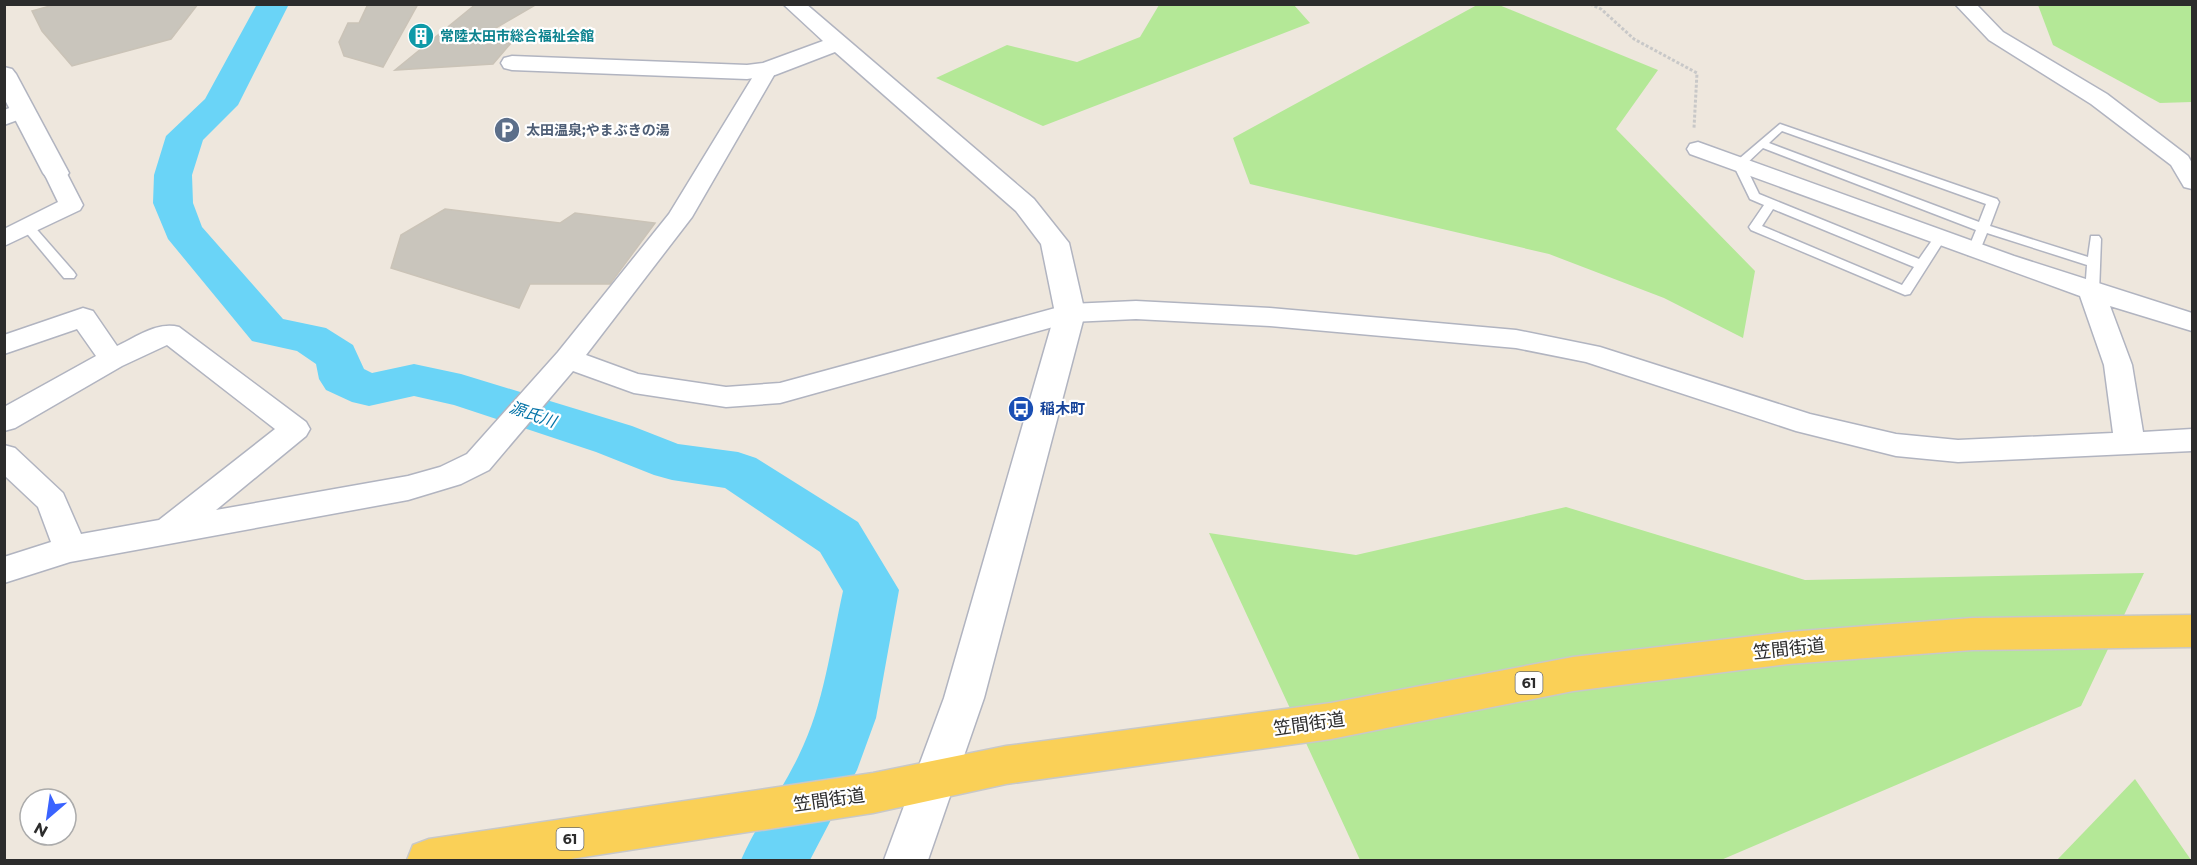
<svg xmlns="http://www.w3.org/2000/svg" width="2197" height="865" font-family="Montserrat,'Noto Sans JP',sans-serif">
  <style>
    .green { fill: #b4e897 }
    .water { fill: #6ad4f7 }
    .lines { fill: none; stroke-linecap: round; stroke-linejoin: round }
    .river { fill: #6ad4f7; fill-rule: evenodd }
    .building { fill: #c9c5bc; stroke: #cac3b7; stroke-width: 1.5 }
    .service-casing { stroke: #b1b4c0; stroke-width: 3 }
    .minor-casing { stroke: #b1b4c0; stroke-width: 3 }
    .tertiary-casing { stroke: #b1b4c0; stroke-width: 3 }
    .primary-casing { stroke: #c8c8c8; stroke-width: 3 }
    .path { stroke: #c8c8c8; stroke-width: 3; stroke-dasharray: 3 2; stroke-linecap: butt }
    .service { fill: #fff; fill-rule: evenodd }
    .minor { fill: #fff; fill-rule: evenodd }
    .tertiary { fill: #fff; fill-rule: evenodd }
    .primary { fill: #fad057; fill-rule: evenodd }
    .labels { text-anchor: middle; stroke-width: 4.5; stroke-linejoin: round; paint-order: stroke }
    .far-culture-label { font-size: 14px; font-weight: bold; fill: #0d838f; stroke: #fff; text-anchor: start }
    .far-service-label { font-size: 14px; font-weight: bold; fill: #4e5e75; stroke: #fff; text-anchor: start }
    .shield { fill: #fff; stroke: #6b6b6b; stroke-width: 1.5 }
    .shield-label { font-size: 14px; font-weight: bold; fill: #2c2c2c }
    .transit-label { font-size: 15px; font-weight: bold; fill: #164399; stroke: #fff; text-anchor: start }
    .water-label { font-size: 16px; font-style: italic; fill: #0473a7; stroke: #fff }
    .near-street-label { font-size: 18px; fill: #2c2c2c; stroke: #fff }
  </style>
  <rect width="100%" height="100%" fill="#eee7dd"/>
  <!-- green -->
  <g class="green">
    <path d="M 1159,5 L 1294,5 L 1310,23 L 1043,126 L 936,78 L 1007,45 L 1077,62 L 1140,37 Z"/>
    <path d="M 1477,5 L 1499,5 L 1658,70 L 1616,129 L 1755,271 L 1743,338 L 1664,298 L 1549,254 L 1250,184 L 1233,138 Z"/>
    <path d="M 2038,5 L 2192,5 L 2192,102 L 2160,103 L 2053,45 Z"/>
    <path d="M 1566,507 L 1805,580 L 2144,573 L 2081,706 L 1721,860 L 1360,860 L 1209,533 L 1356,555 Z"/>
    <path d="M 2135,779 L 2191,860 L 2057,860 Z"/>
  </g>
  <!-- water -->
  <path class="water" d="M 812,834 C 795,863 790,861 759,860 L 769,841 Z"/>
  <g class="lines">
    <!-- river -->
    <path class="river" d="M 257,4 L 289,4 L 238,105 L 203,140 L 192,175 L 193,203 L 202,227 L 283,319 L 326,328 L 353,345 L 364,369 L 372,373 L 414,364 L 461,374 L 632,426 L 678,444 L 738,452 L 756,458 L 858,522 L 899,590 L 876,718 L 857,770 L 810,860 L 741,860 C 757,823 782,791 799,755 C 824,705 831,645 843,591 L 820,552 L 725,488 L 672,480 L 654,475 L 596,452 L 454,405 L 414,396 L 369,406 L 352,402 L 326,390 L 319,379 L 316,364 L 297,351 L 252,341 L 168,239 L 153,203 L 154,175 L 166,136 L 205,99 Z"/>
  </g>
  <!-- building -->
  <g class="building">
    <path d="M 57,4 L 198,4 L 171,39 L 72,66 L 42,31 L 32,11 Z"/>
    <path d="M 368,4 L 418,4 L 383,67 L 344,56 L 339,42 L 348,23 L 359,23 Z"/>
    <path d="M 476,4 L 537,4 L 477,39 L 511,43 L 493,64 L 395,70 Z"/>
    <path d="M 445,209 L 560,223 L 575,213 L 655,223 L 610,284 L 530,284 L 519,308 L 391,268 L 401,235 Z"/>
  </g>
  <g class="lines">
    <!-- service casing -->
    <g class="service-casing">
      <g id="service">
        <path d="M 1780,124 L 1997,199 L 1999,202 L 1990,226 L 2088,257 L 2091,236 L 2099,236 L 2101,239 L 2099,293 L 2092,297 L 2085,293 L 2087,265 L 1987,233 L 1978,255 L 1968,255 L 1967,252 L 1976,230 L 1763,148 L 1745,165 L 1759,194 L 1919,259 L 1935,236 L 1943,236 L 1945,239 L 1910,294 L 1905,295 L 1751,230 L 1749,227 L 1764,205 L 1750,199 L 1733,164 ZM 1782,131 L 1986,204 L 1979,222 L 1769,143 ZM 1773,209 L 1914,267 L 1902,285 L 1762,226 Z"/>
        <path d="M 28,223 L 32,224 L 74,272 L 76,275 L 74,278 L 64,278 L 24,230 L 24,224 Z"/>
      </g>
    </g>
    <!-- minor casing -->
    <g class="minor-casing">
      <g id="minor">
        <path d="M 1955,4 L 1976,4 L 2003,32 L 2107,94 L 2188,156 L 2192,163 L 2192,189 L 2184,187 L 2171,165 L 2091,104 L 1989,40 Z"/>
        <path d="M 767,64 L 774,66 L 777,70 L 692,217 L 586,355 L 638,374 L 726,387 L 780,383 L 1070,304 L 1136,301 L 1270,308 L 1516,330 L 1600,347 L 1810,414 L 1896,434 L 1958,440 L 2113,433 L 2104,365 L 2080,296 L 1690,154 L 1687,149 L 1690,144 L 1698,142 L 2014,256 L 2192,313 L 2192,331 L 2110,306 L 2132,365 L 2143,432 L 2192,429 L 2192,451 L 1958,462 L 1896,456 L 1796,431 L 1586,362 L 1516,348 L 1270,326 L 1136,319 L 1071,322 L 780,403 L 726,407 L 634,393 L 573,371 L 489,470 L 461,484 L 408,500 L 70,562 L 4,583 L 4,557 L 51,542 L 38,507 L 4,475 L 4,445 L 15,448 L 63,493 L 81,534 L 159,520 L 275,429 L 167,345 L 122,366 L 15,428 L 4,431 L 4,407 L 96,356 L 77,329 L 4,354 L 4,335 L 83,308 L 93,311 L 117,346 C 136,337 158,321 179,327 L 306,422 L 310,429 L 306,436 L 216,510 L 408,476 L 440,467 L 467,454 L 558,352 L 669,214 L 757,70 L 760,66 Z"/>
        <path d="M 23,103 L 31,105 L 34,110 L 31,115 L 4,125 L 4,110 Z"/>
        <path d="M 56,166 L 64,168 L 83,205 L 80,210 L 4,246 L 4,229 L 58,202 L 44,173 L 48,168 Z"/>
      </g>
    </g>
    <!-- tertiary casing -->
    <g class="tertiary-casing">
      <g id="tertiary">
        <path d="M 783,4 L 806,4 L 1034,199 L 1069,243 L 1085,313 L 984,698 L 928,860 L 884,860 L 944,698 L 1055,313 L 1041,244 L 1016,211 L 835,52 L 775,75 L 747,79 L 512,70 L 504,68 L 501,63 L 504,58 L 512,56 L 747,65 L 763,63 L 823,41 Z"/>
        <path d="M 4,67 L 12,69 L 16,74 L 69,173 L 65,178 L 56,181 L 47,178 L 43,173 L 4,98 Z"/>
      </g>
    </g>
    <!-- primary casing -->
    <g class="primary-casing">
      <path id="primary" d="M 2192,615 L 2192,647 L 1972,650 L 1788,664 L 1573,691 L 1331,739 L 1006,784 L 873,813 L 564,860 L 407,860 L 413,845 L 429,839 L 873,773 L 1006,746 L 1331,703 L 1573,657 L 1788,632 L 1972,618 Z"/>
    </g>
    <!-- path -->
    <path class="path" d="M 1590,4 L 1601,9 L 1634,39 L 1697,73 L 1694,128"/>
    <!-- service -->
    <use href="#service" class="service"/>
    <!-- minor -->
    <use href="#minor" class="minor"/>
    <!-- tertiary -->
    <use href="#tertiary" class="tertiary"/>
    <!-- primary -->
    <use href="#primary" class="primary"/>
  </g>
  <!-- icons -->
  <defs>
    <g id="building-disc" transform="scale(1.35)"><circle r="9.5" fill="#0f9aa8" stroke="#fff"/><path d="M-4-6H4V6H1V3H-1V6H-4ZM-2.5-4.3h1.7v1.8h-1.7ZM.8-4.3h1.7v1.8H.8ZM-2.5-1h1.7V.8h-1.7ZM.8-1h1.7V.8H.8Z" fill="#fff"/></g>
    <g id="parking-disc" transform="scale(1.35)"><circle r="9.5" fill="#5c6f8a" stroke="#fff"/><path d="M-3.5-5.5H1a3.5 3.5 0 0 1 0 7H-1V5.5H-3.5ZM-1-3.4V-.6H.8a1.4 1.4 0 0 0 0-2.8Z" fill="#fff"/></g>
    <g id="bus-disc" transform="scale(1.35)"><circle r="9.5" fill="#1a4fb4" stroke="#fff"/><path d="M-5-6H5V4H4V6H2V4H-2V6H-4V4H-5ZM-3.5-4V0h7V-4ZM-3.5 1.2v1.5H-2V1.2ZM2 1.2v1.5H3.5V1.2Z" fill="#fff"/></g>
  </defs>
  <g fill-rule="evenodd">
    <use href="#building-disc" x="421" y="36"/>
    <use href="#parking-disc" x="507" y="130"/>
    <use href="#bus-disc" x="1021" y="409"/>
  </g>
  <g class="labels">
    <!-- far-culture labels -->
    <g class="far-culture-label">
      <text x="440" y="41">常陸太田市総合福祉会館</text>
    </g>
    <!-- far-service labels -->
    <g class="far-service-label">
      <text x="526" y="135">太田温泉;やまぶきの湯</text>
    </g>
    <!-- shield labels -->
    <g class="shield">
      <rect x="1515.5" y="672" width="27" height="22" rx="4.5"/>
      <rect x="556.5" y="828" width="27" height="22" rx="4.5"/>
    </g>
    <g class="shield-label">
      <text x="1529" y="688">61</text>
      <text x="570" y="844">61</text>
    </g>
    <!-- transit labels -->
    <g class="transit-label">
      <text x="1040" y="414">稲木町</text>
    </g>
    <!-- water labels -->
    <g class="water-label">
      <text transform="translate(533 414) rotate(19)" y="6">源氏川</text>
    </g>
    <!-- near-street labels -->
    <g class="near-street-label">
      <text transform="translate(1789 649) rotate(-6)" y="6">笠間街道</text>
      <text transform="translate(1309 724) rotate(-8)" y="6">笠間街道</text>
      <text transform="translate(829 800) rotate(-8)" y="6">笠間街道</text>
    </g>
  </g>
  <!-- border -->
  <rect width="2197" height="865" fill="none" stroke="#2c2c2c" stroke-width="12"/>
  <!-- north arrow -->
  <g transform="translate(48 817) rotate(209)"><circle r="28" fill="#ffffff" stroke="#ababab" stroke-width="1.5"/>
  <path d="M0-4.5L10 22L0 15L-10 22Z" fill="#3a63ff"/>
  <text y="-9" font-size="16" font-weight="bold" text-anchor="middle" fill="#2c2c2c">N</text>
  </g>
</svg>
